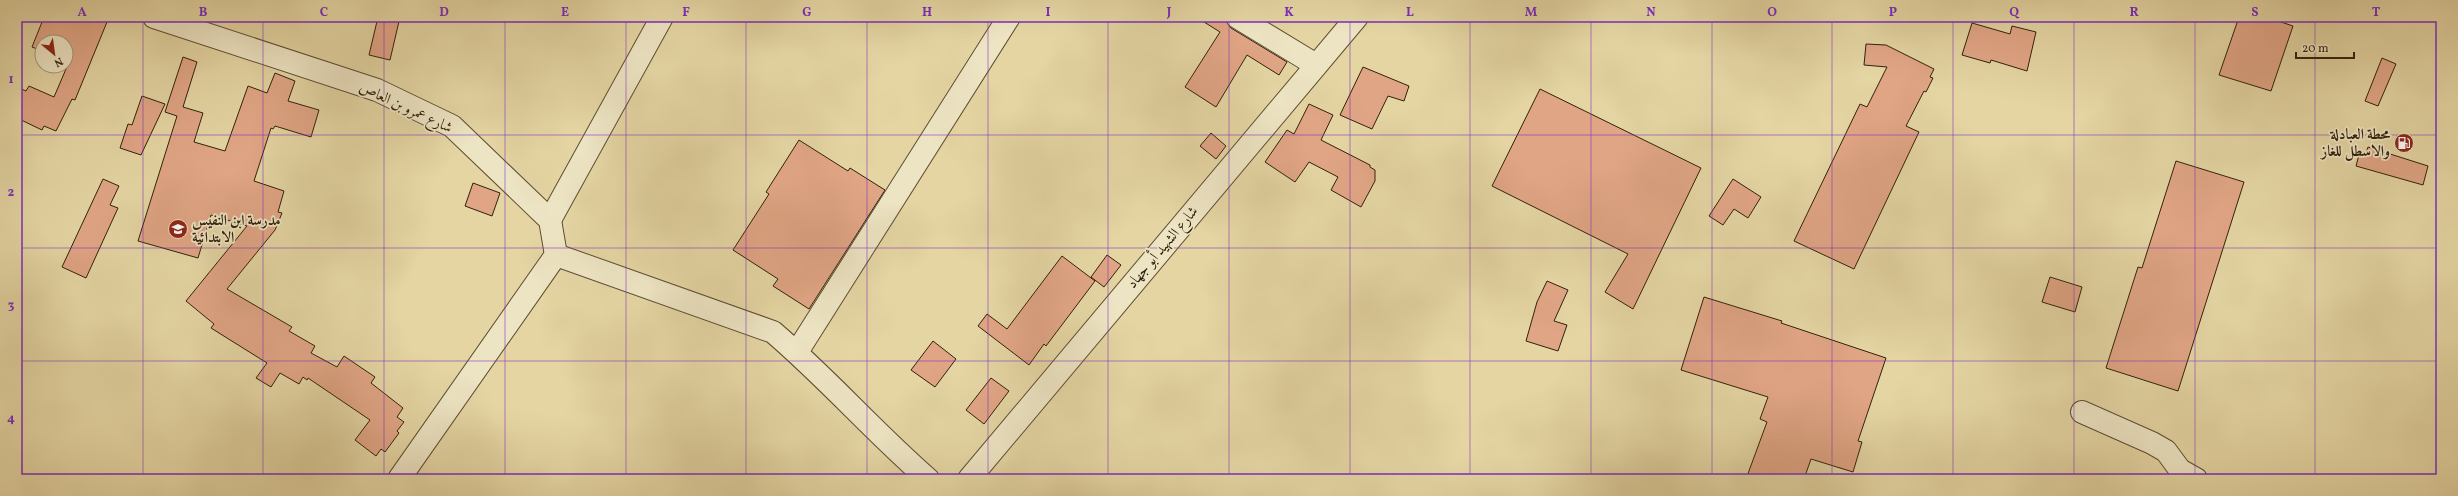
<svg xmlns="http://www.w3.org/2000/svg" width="2458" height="496" font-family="Vollkorn,Amiri,serif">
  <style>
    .building { fill: #e0a585; stroke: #31210c }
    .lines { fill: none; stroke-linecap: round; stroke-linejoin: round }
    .minor-casing { stroke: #5e4e32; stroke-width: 24 }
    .minor { stroke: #ede4c3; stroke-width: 22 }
    .grid { fill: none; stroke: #7b2cbf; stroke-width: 1; stroke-opacity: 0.55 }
    .labels { text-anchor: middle; stroke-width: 3.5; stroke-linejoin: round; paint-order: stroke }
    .street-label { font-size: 15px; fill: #31210c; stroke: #ede4c3 }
    .poi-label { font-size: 15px; font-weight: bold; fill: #31210c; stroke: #ede4c3; text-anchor: end }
    .neatline { fill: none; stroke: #7b2cbf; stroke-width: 1.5 }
    .grid-label { font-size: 13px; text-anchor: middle; font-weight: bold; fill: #7b2cbf }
  </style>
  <rect width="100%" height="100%" fill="#e4d5a3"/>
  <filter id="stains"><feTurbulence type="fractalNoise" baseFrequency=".005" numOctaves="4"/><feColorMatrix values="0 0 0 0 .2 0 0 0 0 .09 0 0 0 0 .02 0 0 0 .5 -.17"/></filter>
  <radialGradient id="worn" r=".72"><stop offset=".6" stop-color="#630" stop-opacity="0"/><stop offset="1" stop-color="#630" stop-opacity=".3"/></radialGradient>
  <!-- building -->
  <g class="building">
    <path d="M 44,17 L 95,17 L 107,22 L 75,100 L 72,99 L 56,131 L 44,126 L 42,130 L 17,118 L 17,87 L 26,91 L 29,86 L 54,97 L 69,62 L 66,61 L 66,42 L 42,42 L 42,51 L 32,47 Z"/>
    <path d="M 378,17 L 400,17 L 390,60 L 369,55 Z"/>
    <path d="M 1196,17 L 1224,17 L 1231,28 L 1287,62 L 1279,75 L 1247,55 L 1216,107 L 1185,87 L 1220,32 Z"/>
    <path d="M 2239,17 L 2266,17 L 2293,26 L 2271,91 L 2219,75 Z"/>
    <path d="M 1972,23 L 2010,34 L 2012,26 L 2036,32 L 2027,71 L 1991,60 L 1990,63 L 1962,55 Z"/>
    <path d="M 1866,44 L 1886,45 L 1934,69 L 1930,77 L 1933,78 L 1926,92 L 1924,91 L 1906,126 L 1919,132 L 1854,269 L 1794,241 L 1860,104 L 1867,107 L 1887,67 L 1864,65 Z"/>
    <path d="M 183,57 L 197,62 L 183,107 L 203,113 L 194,142 L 225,151 L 248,86 L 267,93 L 275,73 L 295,81 L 288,101 L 319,110 L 311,137 L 275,126 L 273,129 L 271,128 L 254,181 L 284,191 L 278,212 L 282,213 L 275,230 L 227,289 L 292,327 L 289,331 L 315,346 L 311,353 L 337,367 L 344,356 L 375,377 L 371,383 L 403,408 L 397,417 L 404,422 L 397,431 L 399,433 L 385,452 L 381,449 L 376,456 L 355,440 L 370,420 L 308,378 L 307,380 L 303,377 L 299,384 L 280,373 L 271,387 L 256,378 L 267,363 L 211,328 L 214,324 L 186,301 L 247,226 L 211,215 L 198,258 L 138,241 L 177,116 L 165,112 Z"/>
    <path d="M 2382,58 L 2396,64 L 2378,106 L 2365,101 Z"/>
    <path d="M 1363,67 L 1409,86 L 1404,101 L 1388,96 L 1372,129 L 1340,115 Z"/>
    <path d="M 1540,89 L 1701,168 L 1633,309 L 1605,292 L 1628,254 L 1492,186 Z"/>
    <path d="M 142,96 L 165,104 L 141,155 L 120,148 L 128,124 L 132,125 Z"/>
    <path d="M 1309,104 L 1333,115 L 1321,140 L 1370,165 L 1370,167 L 1375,170 L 1375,181 L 1361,207 L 1331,190 L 1338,177 L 1309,162 L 1295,182 L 1265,162 L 1287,130 L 1294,134 Z"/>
    <path d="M 1211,133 L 1226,146 L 1216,159 L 1200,146 Z"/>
    <path d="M 799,140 L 848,171 L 850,168 L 885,190 L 809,309 L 773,286 L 778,279 L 733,250 L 769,194 L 766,192 Z"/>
    <path d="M 2368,147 L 2428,166 L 2423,185 L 2356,166 L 2360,151 L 2366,153 Z"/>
    <path d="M 2176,161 L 2244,182 L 2178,391 L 2106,368 L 2138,267 L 2142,268 Z"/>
    <path d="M 103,179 L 119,186 L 110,205 L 118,208 L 86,278 L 62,267 Z"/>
    <path d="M 1733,179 L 1761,197 L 1748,218 L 1734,209 L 1723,225 L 1709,216 Z"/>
    <path d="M 473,183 L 500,193 L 492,216 L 465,206 Z"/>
    <path d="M 1107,255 L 1121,265 L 1104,287 L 1091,277 Z"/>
    <path d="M 1062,256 L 1095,281 L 1046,346 L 1044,344 L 1029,365 L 978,326 L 987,314 L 1007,329 Z"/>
    <path d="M 2050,277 L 2082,287 L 2075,312 L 2042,302 Z"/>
    <path d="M 1547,281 L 1568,290 L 1554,321 L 1567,325 L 1558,351 L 1526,341 L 1537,302 Z"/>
    <path d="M 1704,297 L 1782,321 L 1781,323 L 1886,358 L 1858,441 L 1862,442 L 1853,472 L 1811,459 L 1804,479 L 1746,479 L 1767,422 L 1760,419 L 1768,397 L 1681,370 Z"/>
    <path d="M 933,341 L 956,359 L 935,387 L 911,370 Z"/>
    <path d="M 991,378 L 1009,391 L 984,424 L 966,410 Z"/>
  </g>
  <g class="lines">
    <!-- minor casing -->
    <g class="minor-casing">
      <g id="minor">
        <path d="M 154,17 L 377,90 L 452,126 L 550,220 L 556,255"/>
        <path d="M 1237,17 L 1316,65"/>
        <path d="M 550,220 L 662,17"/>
        <path d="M 556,255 L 773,332 C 827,378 874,432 928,479"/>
        <path d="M 797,352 L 1009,17"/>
        <path d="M 2082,412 L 2152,443 L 2166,451 L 2180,470 L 2196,479"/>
        <path d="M 399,479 L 556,255"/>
        <path d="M 969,479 L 1357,17"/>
      </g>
    </g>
    <!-- minor -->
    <use href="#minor" class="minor"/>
  </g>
  <!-- grid -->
  <path class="grid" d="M 143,17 L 143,479M 263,17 L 263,479M 384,17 L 384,479M 505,17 L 505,479M 626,17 L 626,479M 746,17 L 746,479M 867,17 L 867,479M 988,17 L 988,479M 1108,17 L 1108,479M 1229,17 L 1229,479M 1350,17 L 1350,479M 1470,17 L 1470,479M 1591,17 L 1591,479M 1712,17 L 1712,479M 1832,17 L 1832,479M 1953,17 L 1953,479M 2074,17 L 2074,479M 2195,17 L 2195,479M 2315,17 L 2315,479M 17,135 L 2441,135M 17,248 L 2441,248M 17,361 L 2441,361"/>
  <!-- icons -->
  <defs>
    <g id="fuel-disc" transform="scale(1)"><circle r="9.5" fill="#8f2418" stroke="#ede4c3"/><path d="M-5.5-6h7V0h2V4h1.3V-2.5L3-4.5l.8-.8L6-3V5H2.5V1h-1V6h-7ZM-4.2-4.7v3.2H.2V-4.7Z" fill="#fff"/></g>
    <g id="school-disc" transform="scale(1)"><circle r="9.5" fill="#8f2418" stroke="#ede4c3"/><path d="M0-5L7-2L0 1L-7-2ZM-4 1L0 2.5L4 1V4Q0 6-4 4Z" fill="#fff"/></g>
  </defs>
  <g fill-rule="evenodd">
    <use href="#fuel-disc" x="2404" y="143"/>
    <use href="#school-disc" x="178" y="229"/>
  </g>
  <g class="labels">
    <!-- street labels -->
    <g class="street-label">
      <text transform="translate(406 107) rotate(25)" y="5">شارع عمرو بن العاص</text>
      <text transform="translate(1162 247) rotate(-50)" y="5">شارع الشهيد أبو جهاد</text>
    </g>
    <!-- poi labels -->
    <g class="poi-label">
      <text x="2390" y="139">محطة العبادلة<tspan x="2390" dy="17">والاسطل للغاز</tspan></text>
      <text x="192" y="225" text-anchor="start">مدرسة ابن النفيس<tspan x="192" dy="17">الابتدائية</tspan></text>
    </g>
  </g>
  <!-- margin -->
  <rect width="2458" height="496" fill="none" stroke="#e4d5a3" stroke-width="44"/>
  <!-- north arrow -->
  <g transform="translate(54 54) rotate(151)"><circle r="19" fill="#ede4c3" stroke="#a2967a"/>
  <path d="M0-3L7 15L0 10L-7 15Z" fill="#8f2418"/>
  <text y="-6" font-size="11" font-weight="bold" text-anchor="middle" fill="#31210c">N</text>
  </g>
  <!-- scale -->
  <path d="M2296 52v6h58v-6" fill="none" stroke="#31210c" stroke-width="2"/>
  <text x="2302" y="52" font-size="12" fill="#31210c" stroke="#ede4c3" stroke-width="3" paint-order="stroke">20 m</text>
  <rect x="22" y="22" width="2414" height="452" class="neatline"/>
  <g class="grid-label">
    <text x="82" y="16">A</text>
    <text x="203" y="16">B</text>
    <text x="324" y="16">C</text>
    <text x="444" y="16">D</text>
    <text x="565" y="16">E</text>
    <text x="686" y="16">F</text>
    <text x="807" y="16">G</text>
    <text x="927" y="16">H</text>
    <text x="1048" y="16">I</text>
    <text x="1169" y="16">J</text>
    <text x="1289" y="16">K</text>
    <text x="1410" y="16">L</text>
    <text x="1531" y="16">M</text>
    <text x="1651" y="16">N</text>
    <text x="1772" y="16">O</text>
    <text x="1893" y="16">P</text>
    <text x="2014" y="16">Q</text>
    <text x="2134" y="16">R</text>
    <text x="2255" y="16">S</text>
    <text x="2376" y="16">T</text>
    <text x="11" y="83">1</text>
    <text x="11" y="196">2</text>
    <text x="11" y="309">3</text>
    <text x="11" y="422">4</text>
  </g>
  <rect width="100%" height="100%" filter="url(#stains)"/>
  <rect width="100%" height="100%" fill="url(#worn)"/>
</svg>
